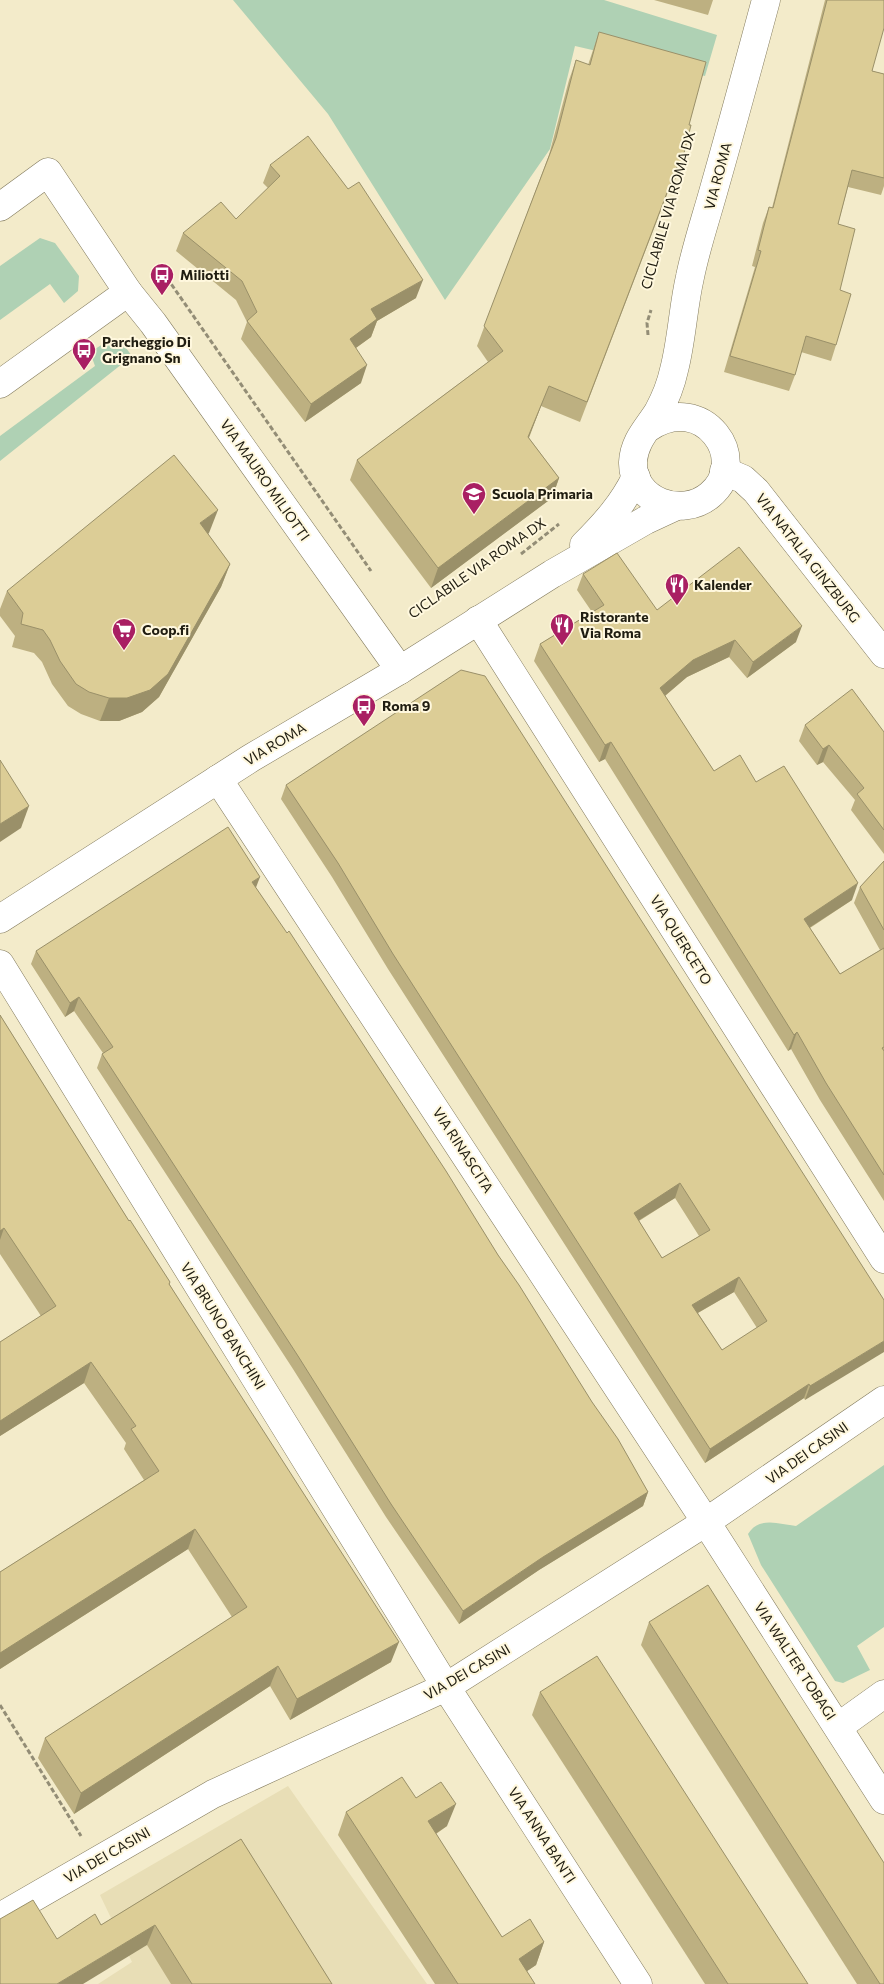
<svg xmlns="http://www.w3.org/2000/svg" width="884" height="1984" font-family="Commissioner,sans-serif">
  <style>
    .built { fill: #e8deb6 }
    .green { fill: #afd1b4 }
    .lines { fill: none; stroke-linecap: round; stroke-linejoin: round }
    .minor-casing { stroke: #827a5d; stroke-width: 29 }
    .path { stroke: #938d76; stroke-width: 3; stroke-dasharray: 5 2.5; stroke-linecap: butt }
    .minor { stroke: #fff; stroke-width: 28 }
    .wall { fill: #bdb081; fill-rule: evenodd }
    .shaded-wall { fill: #9a9069 }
    .building { fill: #dccd96; stroke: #9a9069; fill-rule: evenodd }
    .labels { text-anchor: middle; stroke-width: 4; stroke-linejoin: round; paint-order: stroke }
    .street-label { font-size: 14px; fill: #201d11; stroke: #fff8de }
    .poi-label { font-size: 14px; font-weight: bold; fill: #201d11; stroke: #fff8de; text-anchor: start }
  </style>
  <rect width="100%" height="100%" fill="#f3ebca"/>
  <!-- built -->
  <path class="built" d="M 288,1786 L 427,1984 L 98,1984 L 132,1962 L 100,1895 Z"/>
  <!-- green -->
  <g class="green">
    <path d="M 233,0 L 604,0 L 717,35 L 705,76 L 575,46 L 550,149 L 445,300 L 328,114 Z"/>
    <path d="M 40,238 L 55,243 L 79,276 L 78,291 L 64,303 L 50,284 L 0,320 L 0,266 Z"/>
    <path d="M 116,340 L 123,344 L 132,356 L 0,461 L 0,436 L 95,366 L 90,352 L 108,341 Z"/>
    <path d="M 884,1465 L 884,1627 L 857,1646 L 870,1670 L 843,1683 L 835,1681 L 761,1565 L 748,1534 C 759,1516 779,1524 796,1526 Z"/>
  </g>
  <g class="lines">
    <!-- minor casing -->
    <g class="minor-casing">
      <g id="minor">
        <path d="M 0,207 L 48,172 L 128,292 L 153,323 L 400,670"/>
        <path d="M 0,384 L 128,292"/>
        <path d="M 648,428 C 703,390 752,460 710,495 C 682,519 632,501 633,462 C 634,441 648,428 658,412 C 665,399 671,384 674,370 C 682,339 683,307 690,277 C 696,247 706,218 714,189 C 732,126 749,63 766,0"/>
        <path d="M 724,471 L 743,479 L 756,491 L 884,654"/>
        <path d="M 584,545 C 605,524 623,504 636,477"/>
        <path d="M 478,620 L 884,1259"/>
        <path d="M 218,779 L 706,1522 L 884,1800"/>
        <path d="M 0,919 L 251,758 L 400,670 L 552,574 L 646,520 L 674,507"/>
        <path d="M 0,964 L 446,1687 L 638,1984"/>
        <path d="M 838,1727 L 884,1694"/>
        <path d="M 0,1917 L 213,1794 L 446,1687 L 706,1522 L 884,1400"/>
      </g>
    </g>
    <!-- path -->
    <g class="path">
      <path d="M 152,274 L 160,268 L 371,571"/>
      <path d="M 648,335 L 647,323 L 651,310"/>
      <path d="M 521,554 L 559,524"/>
      <path d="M 0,1705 L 81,1836"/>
    </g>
    <!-- minor -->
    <use href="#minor" class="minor"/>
  </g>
  <!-- wall -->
  <g class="wall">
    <path d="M 654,0 L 713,0 L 708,15 Z"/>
    <path d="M 825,0 L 884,0 L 872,71 L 884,74 L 884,186 L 881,195 L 848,187 L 838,224 L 840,290 L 836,345 L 831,361 L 801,352 L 795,375 L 789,391 L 724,372 L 755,267 L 752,266 L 763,223 L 769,207 L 772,208 Z"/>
    <path d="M 599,32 L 689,125 L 681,165 L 673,185 L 671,184 L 580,422 L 541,406 L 529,438 L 559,478 L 552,498 L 431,588 L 350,480 L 357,460 L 488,362 L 477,346 L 549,155 L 569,80 L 576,60 L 588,65 Z"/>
    <path d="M 270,165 L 416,298 L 377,321 L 371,337 L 356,348 L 361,383 L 305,422 L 241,339 L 247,322 L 236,300 L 176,251 L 183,233 L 236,219 L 268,188 L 263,183 Z"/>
    <path d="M 209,533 L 208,534 L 230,564 L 221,587 L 159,697 L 142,712 L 119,721 L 100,721 L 81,714 L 68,706 L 52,684 L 42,662 L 34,653 L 12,647 L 15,636 L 0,616 L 0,609 L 7,591 Z"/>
    <path d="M 583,574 L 657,610 L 796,642 L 747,678 L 729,657 L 687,677 L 665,696 L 714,771 L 756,782 L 852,900 L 810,928 L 840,974 L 880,950 L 854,903 L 860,887 L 884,861 L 884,1201 L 820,1100 L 791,1049 L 788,1051 L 605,759 L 599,762 L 534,661 L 540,644 L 592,612 L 577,590 Z"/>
    <path d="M 805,725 L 884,732 L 884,854 L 851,810 L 855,800 L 823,762 L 817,765 L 799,741 Z"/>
    <path d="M 286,785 L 884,1300 L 805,1400 L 804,1398 L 705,1463 L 388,969 L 332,877 L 281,799 ZM 675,1198 L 699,1236 L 662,1258 L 639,1221 ZM 734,1292 L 757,1328 L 722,1350 L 698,1313 Z"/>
    <path d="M 256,888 L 498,1255 L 648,1492 L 643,1506 L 539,1570 L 459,1624 L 386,1517 L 293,1369 L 97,1068 L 102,1054 L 103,1053 L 74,1011 L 65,1017 L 31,964 L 36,951 Z"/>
    <path d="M 0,1015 L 129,1221 L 170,1282 L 170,1285 L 391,1662 L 290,1720 L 270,1686 L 74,1814 L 38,1758 L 45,1738 L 232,1617 L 188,1549 L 0,1669 L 0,1572 L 144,1480 L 124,1449 L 126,1443 L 84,1383 L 0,1436 L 0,1342 L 41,1316 L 0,1254 Z"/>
    <path d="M 649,1622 L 884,1984 L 857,1984 L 641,1645 Z"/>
    <path d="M 540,1692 L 808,1984 L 705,1984 L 532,1715 Z"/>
    <path d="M 416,1798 L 447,1826 L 436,1834 L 502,1937 L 544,1942 L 536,1965 L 527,1971 L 535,1984 L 435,1984 L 338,1835 L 346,1812 Z"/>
    <path d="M 241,1839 L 332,1984 L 171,1984 L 147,1945 L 57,1939 L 101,1925 Z"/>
  </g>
  <!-- shaded-wall -->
  <g class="shaded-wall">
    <path d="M 423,280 L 416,298 L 377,321 L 371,337 L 343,357 L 350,339 L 371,309 Z"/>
    <path d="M 367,365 L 361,383 L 305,422 L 311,404 Z"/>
    <path d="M 549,386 L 541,406 L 521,457 L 528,437 Z"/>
    <path d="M 559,478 L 552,498 L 431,588 L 438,568 Z"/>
    <path d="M 218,510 L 209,533 L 191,545 L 200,523 Z"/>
    <path d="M 230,564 L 221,587 L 159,697 L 142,712 L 119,721 L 100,721 L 109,698 Z"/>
    <path d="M 802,626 L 796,642 L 747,678 L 753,662 Z"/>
    <path d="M 735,640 L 729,657 L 687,677 L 654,705 L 660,688 L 693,660 Z"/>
    <path d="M 611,742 L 605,759 L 599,762 L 605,745 Z"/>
    <path d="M 829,745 L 823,762 L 817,765 L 823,749 Z"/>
    <path d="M 29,806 L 21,828 L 0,842 L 0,824 Z"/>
    <path d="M 260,877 L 255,890 L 252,882 Z"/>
    <path d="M 858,883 L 852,900 L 798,935 L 804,919 Z"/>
    <path d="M 79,997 L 74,1011 L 65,1017 L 70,1003 Z"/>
    <path d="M 797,1032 L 791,1049 L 788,1051 L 794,1035 Z"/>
    <path d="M 680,1183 L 675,1198 L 628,1227 L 634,1213 Z"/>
    <path d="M 4,1228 L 0,1240 L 0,1231 Z"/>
    <path d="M 739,1277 L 734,1292 L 687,1319 L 692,1305 Z"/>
    <path d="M 884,1341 L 884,1352 L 805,1400 L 810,1386 Z"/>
    <path d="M 91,1362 L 84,1383 L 0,1436 L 0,1421 Z"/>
    <path d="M 809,1384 L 804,1398 L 705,1463 L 710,1449 Z"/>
    <path d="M 648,1492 L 643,1506 L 539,1570 L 459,1624 L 463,1611 L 543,1557 Z"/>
    <path d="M 195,1529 L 188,1549 L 0,1669 L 0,1653 Z"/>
    <path d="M 399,1642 L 391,1662 L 290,1720 L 297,1699 Z"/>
    <path d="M 278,1666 L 270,1686 L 74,1814 L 81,1793 Z"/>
    <path d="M 456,1804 L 447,1826 L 420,1844 L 428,1821 Z"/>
    <path d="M 155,1925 L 147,1945 L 83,1984 L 57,1984 Z"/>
    <path d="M 544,1942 L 536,1965 L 511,1982 L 519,1959 Z"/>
  </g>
  <!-- building -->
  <g class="building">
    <path d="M 827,0 L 884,0 L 884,28 L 872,71 L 884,74 L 884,178 L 852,170 L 838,224 L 855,229 L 840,290 L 851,294 L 836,345 L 806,336 L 795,375 L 730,356 L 761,251 L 758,250 L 769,207 L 773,208 Z"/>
    <path d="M 599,32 L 706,62 L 689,125 L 691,125 L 681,165 L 678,164 L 587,402 L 549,386 L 528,437 L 559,478 L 438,568 L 357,460 L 503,351 L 484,326 L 556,138 L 576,60 L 590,65 Z"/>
    <path d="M 308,136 L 348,189 L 359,182 L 423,280 L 371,309 L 377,319 L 350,339 L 367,365 L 311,404 L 247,321 L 257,312 L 242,281 L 183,233 L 221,202 L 236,219 L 280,176 L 270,165 Z"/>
    <path d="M 174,455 L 218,510 L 200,523 L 230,564 L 168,674 L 150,690 L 127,698 L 109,698 L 89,692 L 76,684 L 60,661 L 50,640 L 43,630 L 21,624 L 23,613 L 7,591 Z"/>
    <path d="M 739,547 L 802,626 L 753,662 L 735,640 L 693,660 L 660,688 L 714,771 L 740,755 L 756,782 L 784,766 L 858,883 L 804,919 L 840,974 L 884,948 L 884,1047 L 882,1048 L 884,1051 L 884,1175 L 826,1083 L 797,1032 L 794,1035 L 611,742 L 605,745 L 540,644 L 604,605 L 583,574 L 617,553 L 657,610 Z"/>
    <path d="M 461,670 L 485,676 L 884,1300 L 884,1341 L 810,1386 L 809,1384 L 710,1449 L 393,954 L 338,863 L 286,785 ZM 680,1183 L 710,1230 L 662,1258 L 634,1213 ZM 739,1277 L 767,1321 L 722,1350 L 692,1305 Z"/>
    <path d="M 852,689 L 884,732 L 884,830 L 857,794 L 864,788 L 829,745 L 823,749 L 805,725 Z"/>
    <path d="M 0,760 L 29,806 L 0,824 Z"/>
    <path d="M 228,827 L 260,877 L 252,882 L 287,933 L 289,931 L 446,1171 L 498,1255 L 519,1285 L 592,1402 L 618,1439 L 648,1492 L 543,1557 L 463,1611 L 391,1504 L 298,1356 L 102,1054 L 113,1047 L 79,997 L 70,1003 L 36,951 Z"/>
    <path d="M 884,861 L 884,930 L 860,887 Z"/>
    <path d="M 0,1015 L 129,1221 L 130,1220 L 170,1282 L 169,1284 L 399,1642 L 297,1699 L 278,1666 L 81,1793 L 45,1738 L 247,1607 L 195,1529 L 0,1653 L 0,1572 L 159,1471 L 131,1429 L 136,1426 L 91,1362 L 0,1421 L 0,1342 L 56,1306 L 4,1228 L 0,1231 Z"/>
    <path d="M 708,1585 L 884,1863 L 884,1984 L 880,1984 L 649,1622 Z"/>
    <path d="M 597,1656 L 808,1984 L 728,1984 L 540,1692 Z"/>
    <path d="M 402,1777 L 416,1798 L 441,1782 L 456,1804 L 428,1821 L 502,1937 L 530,1919 L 544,1942 L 519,1959 L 535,1984 L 458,1984 L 346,1812 Z"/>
    <path d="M 241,1839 L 332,1984 L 192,1984 L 155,1925 L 57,1984 L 0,1984 L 0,1919 L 33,1900 L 57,1939 L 95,1914 L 101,1925 Z"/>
  </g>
  <!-- icons -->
  <defs>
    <g id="bus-pin" transform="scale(1.25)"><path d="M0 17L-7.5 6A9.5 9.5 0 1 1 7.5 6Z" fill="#a91f63" stroke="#fff8de"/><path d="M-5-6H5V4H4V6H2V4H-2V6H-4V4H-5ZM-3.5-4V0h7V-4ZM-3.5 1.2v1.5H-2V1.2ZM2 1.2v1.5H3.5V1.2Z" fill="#fff"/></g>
    <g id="school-pin" transform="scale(1.25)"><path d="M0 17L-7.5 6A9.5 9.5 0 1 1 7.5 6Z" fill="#a91f63" stroke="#fff8de"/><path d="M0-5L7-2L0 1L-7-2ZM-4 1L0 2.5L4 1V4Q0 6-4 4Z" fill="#fff"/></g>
    <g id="restaurant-pin" transform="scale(1.25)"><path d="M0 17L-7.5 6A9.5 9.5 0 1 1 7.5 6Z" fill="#a91f63" stroke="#fff8de"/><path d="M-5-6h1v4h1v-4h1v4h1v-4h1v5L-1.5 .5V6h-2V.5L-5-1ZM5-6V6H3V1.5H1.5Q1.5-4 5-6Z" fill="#fff"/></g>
    <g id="supermarket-pin" transform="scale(1.25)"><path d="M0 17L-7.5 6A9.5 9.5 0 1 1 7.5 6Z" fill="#a91f63" stroke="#fff8de"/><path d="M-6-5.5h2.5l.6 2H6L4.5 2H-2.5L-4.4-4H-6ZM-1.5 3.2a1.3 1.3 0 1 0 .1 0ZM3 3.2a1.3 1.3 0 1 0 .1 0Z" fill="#fff"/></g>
  </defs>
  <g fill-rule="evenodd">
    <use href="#bus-pin" x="162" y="275"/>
    <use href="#bus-pin" x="84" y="350"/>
    <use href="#school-pin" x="474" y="494"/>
    <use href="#restaurant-pin" x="677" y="585"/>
    <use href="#restaurant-pin" x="562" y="625"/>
    <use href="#supermarket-pin" x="124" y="630"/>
    <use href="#bus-pin" x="364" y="706"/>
  </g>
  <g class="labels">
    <!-- street labels -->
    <g class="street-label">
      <text transform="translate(718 176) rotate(-75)" y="5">VIA ROMA</text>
      <text transform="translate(668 210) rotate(-74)" y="5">CICLABILE VIA ROMA DX</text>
      <text transform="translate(265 480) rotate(55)" y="5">VIA MAURO MILIOTTI</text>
      <text transform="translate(808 558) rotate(52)" y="5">VIA NATALIA GINZBURG</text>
      <text transform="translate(477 568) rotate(-35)" y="5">CICLABILE VIA ROMA DX</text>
      <text transform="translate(275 744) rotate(-31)" y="5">VIA ROMA</text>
      <text transform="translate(681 940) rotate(58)" y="5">VIA QUERCETO</text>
      <text transform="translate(463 1150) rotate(57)" y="5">VIA RINASCITA</text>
      <text transform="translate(223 1326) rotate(58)" y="5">VIA BRUNO BANCHINI</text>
      <text transform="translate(807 1453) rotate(-35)" y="5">VIA DEI CASINI</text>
      <text transform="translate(795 1661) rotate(57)" y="5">VIA WALTER TOBAGI</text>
      <text transform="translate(467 1672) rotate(-30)" y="5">VIA DEI CASINI</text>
      <text transform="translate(542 1835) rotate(57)" y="5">VIA ANNA BANTI</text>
      <text transform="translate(107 1855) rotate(-30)" y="5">VIA DEI CASINI</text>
    </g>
    <!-- poi labels -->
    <g class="poi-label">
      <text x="180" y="280">Miliotti</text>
      <text x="102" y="347">Parcheggio Di<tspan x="102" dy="16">Grignano Sn</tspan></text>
      <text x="492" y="499">Scuola Primaria</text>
      <text x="694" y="590">Kalender</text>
      <text x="580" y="622">Ristorante<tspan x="580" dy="16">Via Roma</tspan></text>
      <text x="142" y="635">Coop.fi</text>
      <text x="382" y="711">Roma 9</text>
    </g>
  </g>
</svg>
